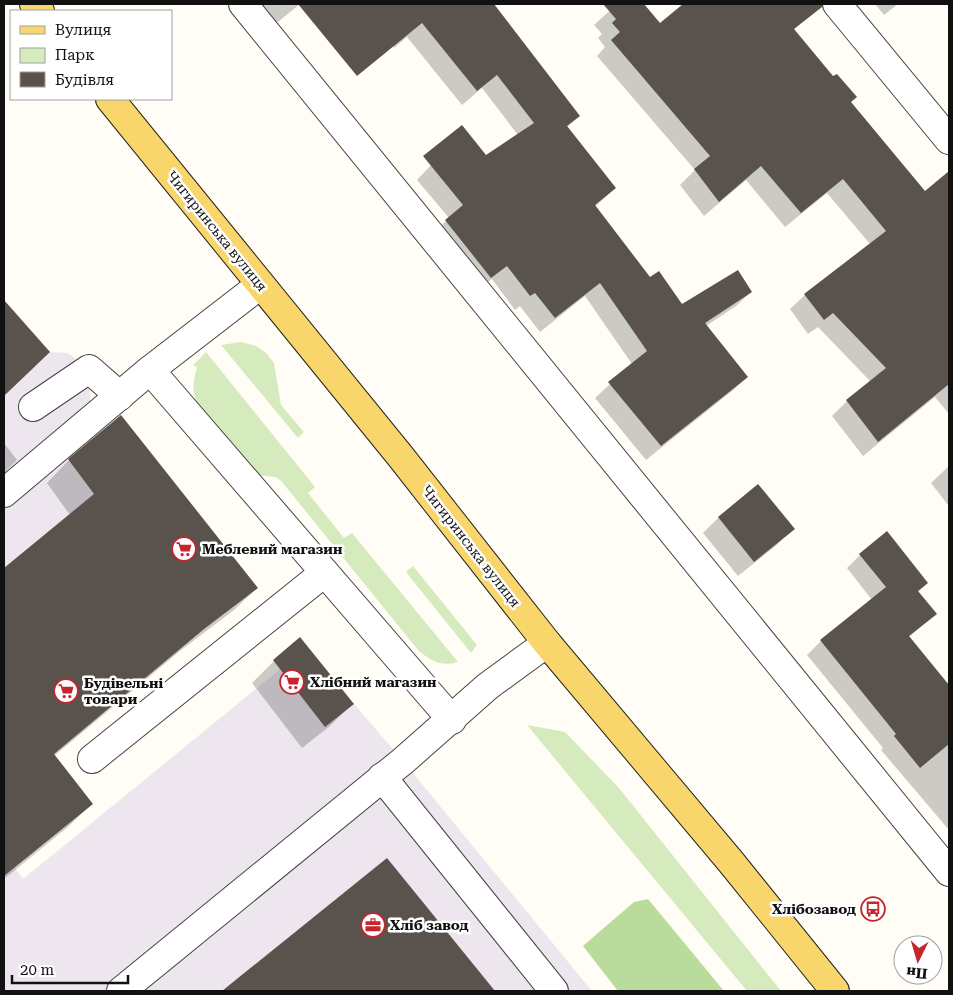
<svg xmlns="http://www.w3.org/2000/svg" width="953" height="995" font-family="'Roboto Serif',serif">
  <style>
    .industrial { fill: #eee6ef }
    .green { fill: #d5ebbd }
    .forest { fill: #b9dc9c }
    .shadow { fill: #0003 }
    .building { fill: #5a524d }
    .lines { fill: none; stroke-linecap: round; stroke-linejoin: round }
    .minor-casing { stroke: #444; stroke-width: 30 }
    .major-casing { stroke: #222; stroke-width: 30 }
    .minor { stroke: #fff; stroke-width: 28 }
    .major { stroke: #f9d66b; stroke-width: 28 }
    .labels { text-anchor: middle; stroke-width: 5; stroke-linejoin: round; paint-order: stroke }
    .street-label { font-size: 14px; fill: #111; stroke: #fff }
    .poi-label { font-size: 14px; font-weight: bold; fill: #111; stroke: #fff; text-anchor: start }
  </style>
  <rect width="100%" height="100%" fill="#fffdf5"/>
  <!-- industrial -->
  <g class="industrial">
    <path d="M 50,352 L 68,353 L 89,369 L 90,398 L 108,449 L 135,484 L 4,592 L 4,396 Z"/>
    <path d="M 306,648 L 403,761 L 592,991 L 4,991 L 4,853 L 23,879 Z"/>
  </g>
  <!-- green -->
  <g class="green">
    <path d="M 241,342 L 256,346 L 266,353 L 274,363 L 281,405 L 304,432 L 298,438 L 221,345 Z"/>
    <path d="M 206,352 L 315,487 L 308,493 L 344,538 L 352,533 L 458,662 C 441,667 431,661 418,650 L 282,482 L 276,477 L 253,475 C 237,456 200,419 195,398 C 192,388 194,377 197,367 L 193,365 Z"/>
    <path d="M 413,566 L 477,645 L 471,653 L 406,572 Z"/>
    <path d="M 527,725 L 565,732 L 619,788 L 781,991 L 747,991 Z"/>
  </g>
  <!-- forest -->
  <path class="forest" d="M 648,899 L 724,991 L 618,991 L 583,946 L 634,902 Z"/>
  <!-- shadow -->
  <g class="shadow">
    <path d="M 255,4 L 300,4 L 273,26 Z"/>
    <path d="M 362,4 L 492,4 L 579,116 L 567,127 L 615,188 L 595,207 L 650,279 L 681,306 L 751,292 L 736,306 L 706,326 L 747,377 L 732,391 L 646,460 L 595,398 L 632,364 L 585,296 L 540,332 L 520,306 L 515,310 L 492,279 L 476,291 L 432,235 L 449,218 L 417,180 L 431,165 L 486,157 L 518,135 L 482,88 L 462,105 L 407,37 L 394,48 Z"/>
    <path d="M 617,4 L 642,4 L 660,24 L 685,4 L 774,4 L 776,6 L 779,4 L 791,4 L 804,20 L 793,30 L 850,102 L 925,193 L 937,183 L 949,197 L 949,414 L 935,397 L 863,456 L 832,416 L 847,401 L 871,382 L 818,327 L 808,334 L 790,309 L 805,295 L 870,244 L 827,193 L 785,227 L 746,180 L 704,216 L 680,185 L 695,170 L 597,56 L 605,47 L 598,38 L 602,34 L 594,25 Z"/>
    <path d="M 875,4 L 898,4 L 884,15 Z"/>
    <path d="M 4,301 L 48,352 L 4,395 Z"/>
    <path d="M 4,443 L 17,460 L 4,473 Z"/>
    <path d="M 69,460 L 257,588 L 234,610 L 180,651 L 54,756 L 91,804 L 69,826 L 4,879 L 4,570 L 70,515 L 47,483 Z"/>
    <path d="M 949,466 L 949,504 L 948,505 L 931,483 Z"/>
    <path d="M 758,486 L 793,528 L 778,544 L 738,576 L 703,533 L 718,518 Z"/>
    <path d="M 860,555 L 927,583 L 918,592 L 935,614 L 908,638 L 949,687 L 949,830 L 881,750 L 883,748 L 807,655 L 821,641 L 872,600 L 847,568 Z"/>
    <path d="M 274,661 L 352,704 L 330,726 L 302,748 L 252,683 Z"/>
    <path d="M 387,860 L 494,991 L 224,991 Z"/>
  </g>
  <!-- building -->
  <g class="building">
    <path d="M 298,4 L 494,4 L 580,116 L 567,126 L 616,188 L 595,205 L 650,277 L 659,271 L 682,304 L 738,270 L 752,292 L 705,323 L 748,377 L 661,446 L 608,382 L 647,351 L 600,283 L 555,318 L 535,293 L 530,296 L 507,266 L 491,278 L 445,220 L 463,205 L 423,156 L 462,125 L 486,155 L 534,123 L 497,75 L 477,91 L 422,23 L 357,76 Z"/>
    <path d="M 603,4 L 644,4 L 660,23 L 683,4 L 822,4 L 822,7 L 794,29 L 833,76 L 837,74 L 857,97 L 851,102 L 925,191 L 949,171 L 949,384 L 878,442 L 846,400 L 886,368 L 833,313 L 824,320 L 804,294 L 886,231 L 843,179 L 801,213 L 761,166 L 719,202 L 694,169 L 710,156 L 611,40 L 620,32 L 612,23 L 616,19 Z"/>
    <path d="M 4,300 L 50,352 L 4,396 Z"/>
    <path d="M 121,415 L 258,588 L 204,629 L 54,754 L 93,804 L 4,876 L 4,568 L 94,494 L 68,459 Z"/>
    <path d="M 758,484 L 795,529 L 754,562 L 718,517 Z"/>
    <path d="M 887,531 L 928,583 L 918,591 L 937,614 L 909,636 L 949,685 L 949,744 L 920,768 L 894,736 L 896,734 L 820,640 L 886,587 L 859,554 Z"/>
    <path d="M 300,637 L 354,704 L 325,727 L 273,660 Z"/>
    <path d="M 387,858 L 495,991 L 222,991 Z"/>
  </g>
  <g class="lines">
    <!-- minor casing -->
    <g class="minor-casing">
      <g id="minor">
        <path d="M 243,4 L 949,872"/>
        <path d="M 837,4 L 949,140"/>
        <path d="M 150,370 L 452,720"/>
        <path d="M 33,407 L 89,369 L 120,396"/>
        <path d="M 4,493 L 150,370 L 260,285"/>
        <path d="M 92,759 L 324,573"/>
        <path d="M 382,777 L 554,991"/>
        <path d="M 121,991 L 403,761 L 488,686 L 547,643"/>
      </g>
    </g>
    <!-- major casing -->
    <g class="major-casing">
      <g id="major">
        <path d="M 34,4 L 40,11"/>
        <path d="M 110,99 L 401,457 L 547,643 L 731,862 L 835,991"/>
      </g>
    </g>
    <!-- minor -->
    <use href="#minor" class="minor"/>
    <!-- major -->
    <use href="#major" class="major"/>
  </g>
  <!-- icons -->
  <defs>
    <g id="supermarket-ring" transform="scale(1.25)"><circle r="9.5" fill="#fff" stroke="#c4262e" stroke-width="1.5"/><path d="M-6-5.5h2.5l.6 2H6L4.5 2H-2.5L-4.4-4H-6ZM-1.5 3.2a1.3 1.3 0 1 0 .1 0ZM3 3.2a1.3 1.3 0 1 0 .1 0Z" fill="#c4262e"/></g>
    <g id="bus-ring" transform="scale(1.25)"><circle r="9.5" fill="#fff" stroke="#c4262e" stroke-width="1.5"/><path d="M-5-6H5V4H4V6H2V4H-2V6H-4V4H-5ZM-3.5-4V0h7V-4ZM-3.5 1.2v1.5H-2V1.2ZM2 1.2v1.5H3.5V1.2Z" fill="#c4262e"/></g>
    <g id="office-ring" transform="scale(1.25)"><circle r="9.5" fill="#fff" stroke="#c4262e" stroke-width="1.5"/><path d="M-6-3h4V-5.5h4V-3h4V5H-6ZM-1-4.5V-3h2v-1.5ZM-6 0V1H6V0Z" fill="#c4262e"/></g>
  </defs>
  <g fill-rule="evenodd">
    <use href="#supermarket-ring" x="184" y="549"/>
    <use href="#supermarket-ring" x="292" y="682"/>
    <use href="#supermarket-ring" x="66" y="691"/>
    <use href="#bus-ring" x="873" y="909"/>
    <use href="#office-ring" x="373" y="925"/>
  </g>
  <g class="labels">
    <!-- street labels -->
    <g class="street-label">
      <text transform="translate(217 231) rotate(51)" y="5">Чигиринська вулиця</text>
      <text transform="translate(471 546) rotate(52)" y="5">Чигиринська вулиця</text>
    </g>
    <!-- poi labels -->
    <g class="poi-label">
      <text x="202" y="554">Меблевий магазин</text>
      <text x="310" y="687">Хлібний магазин</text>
      <text x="84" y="688">Будівельні<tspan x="84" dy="16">товари</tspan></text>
      <text x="856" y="914" text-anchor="end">Хлібозавод</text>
      <text x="390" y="930">Хліб завод</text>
    </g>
  </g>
  <!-- border -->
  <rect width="953" height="995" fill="none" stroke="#111111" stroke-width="10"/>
  <!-- legend -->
  <rect x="10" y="10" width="162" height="90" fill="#ffffff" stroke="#a0a0a0"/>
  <rect x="20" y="26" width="25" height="8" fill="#f9d66b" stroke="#a0a0a0"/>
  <text x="55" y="35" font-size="15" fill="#111111">Вулиця</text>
  <rect x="20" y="48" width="25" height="15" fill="#d5ebbd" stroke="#a0a0a0"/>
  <text x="55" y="60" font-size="15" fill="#111111">Парк</text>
  <rect x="20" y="72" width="25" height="15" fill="#5a524d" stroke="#a0a0a0"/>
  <text x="55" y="85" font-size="15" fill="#111111">Будівля</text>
  <!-- north arrow -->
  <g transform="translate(918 960) rotate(185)"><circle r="24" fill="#ffffff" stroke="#a0a0a0"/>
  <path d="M0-4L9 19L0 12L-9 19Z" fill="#c4262e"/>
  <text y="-8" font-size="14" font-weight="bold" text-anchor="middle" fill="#111111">Пн</text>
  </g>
  <!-- scale -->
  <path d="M12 975v8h116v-8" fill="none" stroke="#111111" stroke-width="2.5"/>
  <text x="20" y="975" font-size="15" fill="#111111" stroke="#ffffff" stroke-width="4" paint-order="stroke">20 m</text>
</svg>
